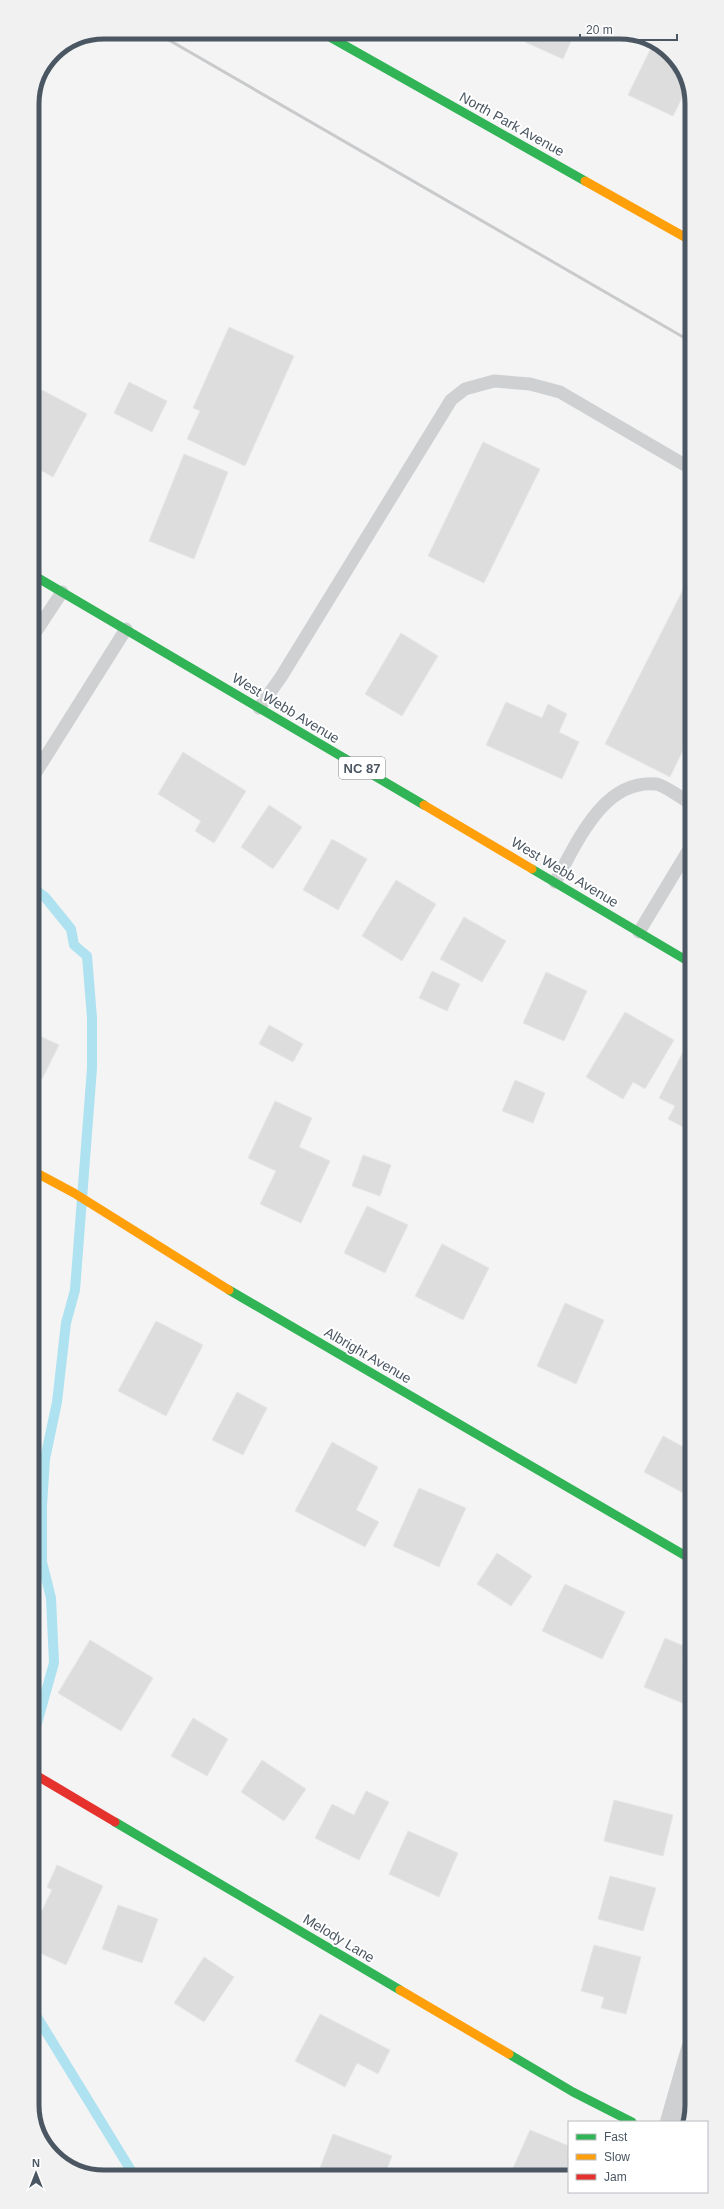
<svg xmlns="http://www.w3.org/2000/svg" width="724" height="2209" font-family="Helvetica,sans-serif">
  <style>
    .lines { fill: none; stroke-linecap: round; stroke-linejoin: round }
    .stream { stroke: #aee2f0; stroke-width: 10 }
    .building { fill: #ddddde; stroke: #e5e6e7 }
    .lane { stroke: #ced0d2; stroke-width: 13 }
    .street { stroke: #ced0d2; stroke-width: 22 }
    .fast { stroke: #30b455; stroke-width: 9 }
    .slow { stroke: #ff9f0a; stroke-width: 9 }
    .jam { stroke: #e5322d; stroke-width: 9 }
    .rail { stroke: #c9cacc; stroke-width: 3 }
    .labels { text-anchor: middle; stroke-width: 4; stroke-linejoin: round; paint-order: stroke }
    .shield { fill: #fff; stroke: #808990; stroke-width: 1 }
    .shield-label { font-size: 13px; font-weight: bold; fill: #4a5661 }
    .street-label { font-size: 14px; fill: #4a5661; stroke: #fff }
    .rim { fill: none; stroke: #4a5661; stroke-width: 5 }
  </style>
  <rect width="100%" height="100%" fill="#f4f4f4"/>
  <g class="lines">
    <!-- stream -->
    <g class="stream">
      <path d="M 33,888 L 45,897 L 71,929 L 74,945 L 87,956 L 92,1018 L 92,1068 L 75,1290 L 66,1323 L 57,1402 L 45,1459 L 42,1506 L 42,1562 L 51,1598 L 54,1663 L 34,1734"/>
      <path d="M 34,2012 L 135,2177"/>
    </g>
  </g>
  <!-- building -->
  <g class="building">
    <path d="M 530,32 L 575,32 L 563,59 L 525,42 Z"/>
    <path d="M 653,44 L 667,50 L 689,84 L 673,116 L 628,95 Z"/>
    <path d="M 229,327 L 294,356 L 245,466 L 187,439 L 200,411 L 193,408 Z"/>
    <path d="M 129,382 L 167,401 L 152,432 L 114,413 Z"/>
    <path d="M 42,390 L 87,414 L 53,477 L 33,466 L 32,409 Z"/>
    <path d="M 483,442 L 540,469 L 484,583 L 428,556 Z"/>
    <path d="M 184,454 L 228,472 L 194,559 L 149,541 Z"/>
    <path d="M 690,576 L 690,736 L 670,777 L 605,744 Z"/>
    <path d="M 401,633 L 438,656 L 402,716 L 365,694 Z"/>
    <path d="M 506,702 L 542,718 L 548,704 L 567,714 L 559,732 L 579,742 L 562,779 L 486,745 Z"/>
    <path d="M 183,752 L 246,791 L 214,843 L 195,831 L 201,821 L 158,794 Z"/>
    <path d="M 269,805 L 302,827 L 273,869 L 241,847 Z"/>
    <path d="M 332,839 L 367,859 L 338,910 L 303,890 Z"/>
    <path d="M 396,880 L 436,904 L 402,961 L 362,936 Z"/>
    <path d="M 464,917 L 506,941 L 482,982 L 440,959 Z"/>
    <path d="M 432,971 L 460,984 L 447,1011 L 419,998 Z"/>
    <path d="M 546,972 L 587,991 L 564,1041 L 523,1023 Z"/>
    <path d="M 33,1003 L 41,1007 L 33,1023 Z"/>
    <path d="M 625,1012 L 674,1040 L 645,1089 L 633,1082 L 623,1099 L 586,1077 Z"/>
    <path d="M 269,1025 L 303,1044 L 293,1062 L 259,1044 Z"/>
    <path d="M 33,1033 L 59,1045 L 42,1079 L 33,1075 Z"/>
    <path d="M 684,1050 L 691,1054 L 691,1131 L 668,1119 L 675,1106 L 659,1098 Z"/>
    <path d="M 515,1080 L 545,1093 L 533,1123 L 502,1111 Z"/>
    <path d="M 275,1101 L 312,1118 L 299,1147 L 330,1161 L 301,1223 L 260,1204 L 276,1171 L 248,1158 Z"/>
    <path d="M 363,1155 L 391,1165 L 380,1196 L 352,1186 Z"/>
    <path d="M 367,1206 L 408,1225 L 385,1273 L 344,1253 Z"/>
    <path d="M 442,1244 L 489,1268 L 463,1320 L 415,1296 Z"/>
    <path d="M 565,1303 L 604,1320 L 576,1384 L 537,1366 Z"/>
    <path d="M 156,1321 L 203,1345 L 166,1416 L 118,1391 Z"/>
    <path d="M 237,1392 L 267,1408 L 243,1455 L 212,1440 Z"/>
    <path d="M 663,1436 L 691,1451 L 691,1497 L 644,1472 Z"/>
    <path d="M 332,1442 L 378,1467 L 356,1510 L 379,1522 L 365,1547 L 295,1511 Z"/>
    <path d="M 419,1488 L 466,1508 L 439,1567 L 393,1546 Z"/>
    <path d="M 497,1553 L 532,1576 L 511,1606 L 477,1584 Z"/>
    <path d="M 565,1584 L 625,1612 L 602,1659 L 542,1631 Z"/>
    <path d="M 665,1638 L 688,1648 L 682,1662 L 691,1666 L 692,1707 L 644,1687 Z"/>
    <path d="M 90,1640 L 153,1678 L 121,1731 L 58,1693 Z"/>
    <path d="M 193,1718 L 228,1739 L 207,1776 L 171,1756 Z"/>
    <path d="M 262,1760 L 306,1789 L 284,1821 L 241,1792 Z"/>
    <path d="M 366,1791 L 389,1802 L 359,1860 L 315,1838 L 332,1804 L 354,1815 Z"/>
    <path d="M 614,1800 L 673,1815 L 663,1856 L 604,1841 Z"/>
    <path d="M 408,1831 L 458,1853 L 439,1897 L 389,1874 Z"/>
    <path d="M 57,1865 L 103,1886 L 66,1965 L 34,1950 L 34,1927 L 52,1890 L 47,1887 Z"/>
    <path d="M 610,1876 L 656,1888 L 643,1931 L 598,1919 Z"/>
    <path d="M 118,1905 L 158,1919 L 142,1963 L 102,1949 Z"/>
    <path d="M 594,1945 L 641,1957 L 626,2014 L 601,2008 L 604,1997 L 581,1991 Z"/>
    <path d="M 204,1957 L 234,1977 L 204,2022 L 174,2003 Z"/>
    <path d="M 320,2014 L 390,2050 L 378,2074 L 357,2063 L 345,2087 L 295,2061 Z"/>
    <path d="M 530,2130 L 569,2146 L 569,2175 L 510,2175 Z"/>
    <path d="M 333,2134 L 392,2156 L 384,2176 L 340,2176 L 320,2168 Z"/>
  </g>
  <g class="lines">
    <!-- lane -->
    <g class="lane">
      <path d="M 33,636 L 62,592"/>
      <path d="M 259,708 L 281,677 L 451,400 L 465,389 L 494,381 L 530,384 L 560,392 L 690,468"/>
      <path d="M 33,777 L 126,629"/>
      <path d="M 555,882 C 577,844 602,779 656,784 C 664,785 683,799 690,803"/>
      <path d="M 639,932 L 691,846"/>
    </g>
    <!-- street -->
    <path class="street" d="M 671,2122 L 692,2049"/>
    <!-- fast -->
    <g class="fast">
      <path d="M 321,32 L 585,181"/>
      <path d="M 33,575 L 424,805"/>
      <path d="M 532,869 L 691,963"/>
      <path d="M 229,1290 L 691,1559"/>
      <path d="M 115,1822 L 400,1990"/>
      <path d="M 509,2054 L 573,2092 L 632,2122"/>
    </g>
    <!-- slow -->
    <g class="slow">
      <path d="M 585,181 L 690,240"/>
      <path d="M 424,805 L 532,869"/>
      <path d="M 33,1171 L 74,1193 L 229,1290"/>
      <path d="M 400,1990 L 509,2054"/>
    </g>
    <!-- jam -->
    <path class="jam" d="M 34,1774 L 115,1822"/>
    <!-- rail -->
    <path class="rail" d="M 155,32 L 690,341"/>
  </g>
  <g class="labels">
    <!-- shield labels -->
    <rect class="shield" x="339" y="757" width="46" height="22" rx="3"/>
    <g class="shield-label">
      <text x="362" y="773">NC 87</text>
    </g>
    <!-- street labels -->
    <g class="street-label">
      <text transform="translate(512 124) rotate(29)" y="5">North Park Avenue</text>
      <text transform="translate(286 708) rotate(31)" y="5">West Webb Avenue</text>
      <text transform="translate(565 872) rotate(31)" y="5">West Webb Avenue</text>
      <text transform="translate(368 1355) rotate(30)" y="5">Albright Avenue</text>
      <text transform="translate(339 1938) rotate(31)" y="5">Melody Lane</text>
    </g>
  </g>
  <!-- crop -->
  <path d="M0 0H724V2209H0ZM104 39H620A65 65 0 0 1 685 104V2105A65 65 0 0 1 620 2170H104A65 65 0 0 1 39 2105V104A65 65 0 0 1 104 39Z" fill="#f1f1f2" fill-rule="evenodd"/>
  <path class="rim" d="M104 39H620A65 65 0 0 1 685 104V2105A65 65 0 0 1 620 2170H104A65 65 0 0 1 39 2105V104A65 65 0 0 1 104 39Z"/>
  <!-- legend -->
  <rect x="568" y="2121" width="140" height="72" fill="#ffffff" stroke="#b7bbc0"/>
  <rect x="576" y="2134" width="20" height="6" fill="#30b455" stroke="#b7bbc0"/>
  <text x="604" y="2141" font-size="12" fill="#4a5661">Fast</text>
  <rect x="576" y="2154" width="20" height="6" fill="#ff9f0a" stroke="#b7bbc0"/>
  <text x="604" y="2161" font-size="12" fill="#4a5661">Slow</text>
  <rect x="576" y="2174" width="20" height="6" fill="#e5322d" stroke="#b7bbc0"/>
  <text x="604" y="2181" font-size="12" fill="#4a5661">Jam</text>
  <!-- north arrow -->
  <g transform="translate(36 2173)" stroke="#ffffff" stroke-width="3" paint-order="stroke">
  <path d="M0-3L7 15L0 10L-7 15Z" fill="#4a5661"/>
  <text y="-6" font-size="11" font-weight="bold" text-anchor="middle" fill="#4a5661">N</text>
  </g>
  <!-- scale -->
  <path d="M580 34v6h97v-6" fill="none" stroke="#4a5661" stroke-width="2"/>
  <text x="586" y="34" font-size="12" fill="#4a5661" stroke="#ffffff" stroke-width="3" paint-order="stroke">20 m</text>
</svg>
